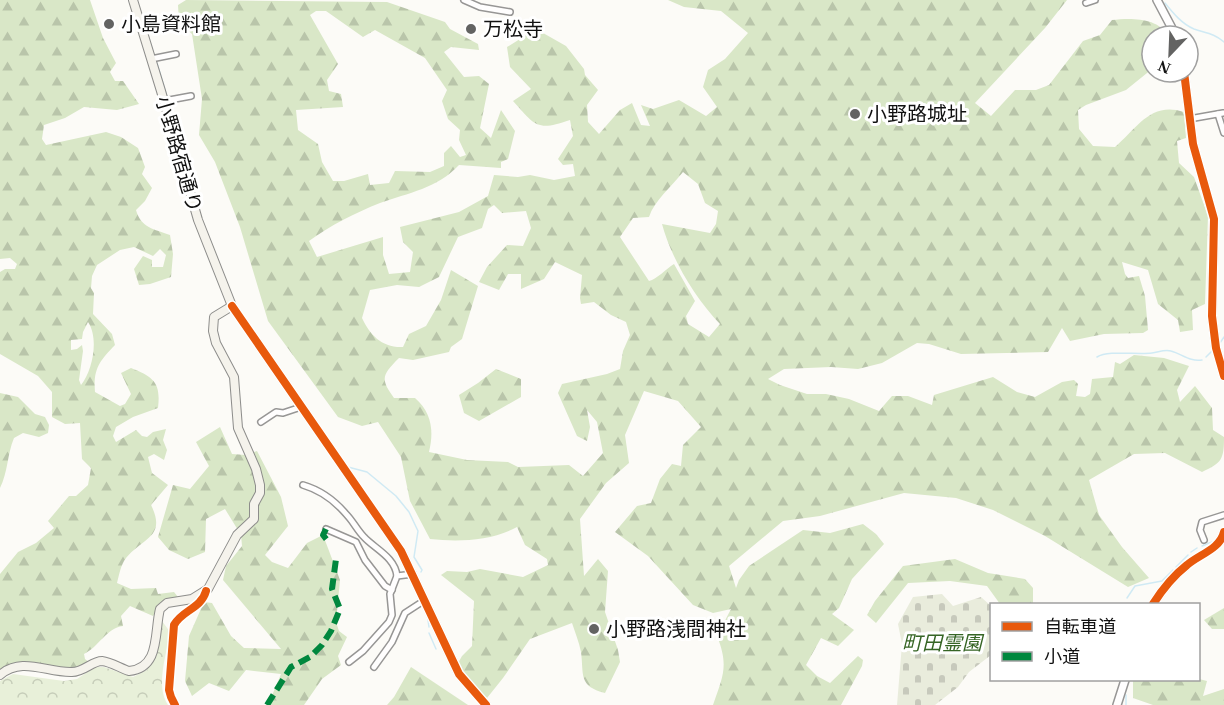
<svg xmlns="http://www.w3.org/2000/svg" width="1224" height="705" font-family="'Times New Roman','Noto Sans JP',serif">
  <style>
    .forest { fill: url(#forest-firs); fill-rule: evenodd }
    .cemetery { fill: url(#cemetery-stones) }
    .park { fill: url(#park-crowns) }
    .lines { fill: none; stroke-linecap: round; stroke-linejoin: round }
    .stream { stroke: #d0eaf4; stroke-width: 1.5 }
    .minor-casing { stroke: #979695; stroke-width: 8 }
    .tertiary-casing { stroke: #979695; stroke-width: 10 }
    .secondary-casing { stroke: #8d8d8b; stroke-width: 10 }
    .minor { stroke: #fffefe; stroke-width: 5 }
    .tertiary { stroke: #fffefe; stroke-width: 7 }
    .secondary { stroke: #f5f3ec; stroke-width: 8 }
    .quiet { stroke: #00873e; stroke-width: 6; stroke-dasharray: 12 6; stroke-linecap: butt }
    .cycleway-casing { stroke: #fff; stroke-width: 11 }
    .cycleway { stroke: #e8590c; stroke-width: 8 }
    .poi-dot { fill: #636362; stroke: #fff; stroke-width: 2 }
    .labels { text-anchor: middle; stroke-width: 6; stroke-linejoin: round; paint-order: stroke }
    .poi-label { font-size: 20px; fill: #111; stroke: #fff; text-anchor: start }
    .street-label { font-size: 20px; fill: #111; stroke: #fff }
    .park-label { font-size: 20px; font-style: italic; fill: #366525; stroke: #fff }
  </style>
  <defs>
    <pattern id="forest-firs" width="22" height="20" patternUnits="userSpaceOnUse" patternTransform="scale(1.5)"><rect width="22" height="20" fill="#d9e7c7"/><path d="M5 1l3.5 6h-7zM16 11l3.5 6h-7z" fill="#b9c5aa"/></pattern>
    <pattern id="cemetery-stones" width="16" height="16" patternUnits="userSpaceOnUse" patternTransform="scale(1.5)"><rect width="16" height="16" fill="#e9ecdc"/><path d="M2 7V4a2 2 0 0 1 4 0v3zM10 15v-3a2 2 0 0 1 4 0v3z" fill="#c7c9bc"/></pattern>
    <pattern id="park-crowns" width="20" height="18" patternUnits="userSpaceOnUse" patternTransform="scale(1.5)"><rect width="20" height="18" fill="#e8f0d9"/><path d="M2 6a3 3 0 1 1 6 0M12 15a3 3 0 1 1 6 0" fill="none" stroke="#c6cdb9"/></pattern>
  </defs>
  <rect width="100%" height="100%" fill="#fcfbf7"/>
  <!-- forest -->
  <g class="forest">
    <path d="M 0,0 L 90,0 L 103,38 L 116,63 L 110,72 L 115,81 L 123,81 L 139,104 L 117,110 L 84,107 L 65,118 L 44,125 L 42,139 L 46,145 L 106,132 L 121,137 L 138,148 L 145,167 L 142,174 L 152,188 L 145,201 L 136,210 C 141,228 154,229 170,235 L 173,254 L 171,277 L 150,284 L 139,285 L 134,269 L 143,256 L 152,260 L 152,267 L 163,267 L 166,255 L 160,249 L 153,256 L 134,247 L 120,250 L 97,265 L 92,276 L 91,288 L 94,293 L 93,314 L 112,334 L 115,345 C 100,361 93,368 95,392 L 120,406 L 125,404 L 131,394 L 121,373 L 131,368 C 154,377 161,383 158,408 L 133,417 L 116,427 L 113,436 L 116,442 L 136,430 L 142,436 L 147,437 L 153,432 L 166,429 L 163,440 L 167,450 L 164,460 L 154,454 L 148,457 L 152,473 L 168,485 L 151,505 C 168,539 139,538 124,561 C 120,568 119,576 117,583 L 131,589 L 156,588 L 158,594 L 174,592 L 178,597 L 161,602 L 153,616 L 130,606 L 121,616 L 123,626 C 106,628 99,647 84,654 L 85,659 L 90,663 L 68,671 L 57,666 L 44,667 L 27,664 L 0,673 L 0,574 L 18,552 L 36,543 L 54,528 L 48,521 L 69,496 L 76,496 L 88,485 L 91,468 L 82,459 L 80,423 L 65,424 L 52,417 L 52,392 L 38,376 L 0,354 L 0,272 L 5,269 L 15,269 L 17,264 L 10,258 L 0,259 ZM 88,322 C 99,338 93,370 81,385 L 79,380 L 83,351 L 82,345 L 77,349 L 71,350 L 71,340 L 82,339 L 83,332 Z"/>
    <path d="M 186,0 L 387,2 L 445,22 L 450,29 L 478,44 L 479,50 L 451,47 L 444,52 L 464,77 L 479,76 L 489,84 L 480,128 L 491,138 L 501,110 L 515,131 L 508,159 L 501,162 L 501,168 L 459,165 C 438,188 408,193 380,203 C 355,213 331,225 309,241 L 317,257 L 383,237 L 383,255 L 389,274 L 410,272 L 413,252 L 403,242 L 400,227 L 459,212 L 488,196 L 494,175 L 518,177 L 530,175 L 554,180 L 575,176 L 573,164 L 563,165 L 558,159 L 573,136 L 570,120 C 536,132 535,125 513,101 L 531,89 L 510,67 L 507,47 L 536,29 L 566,46 L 584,69 L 585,75 L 598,90 L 587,105 L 588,122 L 599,134 L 620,110 L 632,103 L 641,125 L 650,126 L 641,105 L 653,109 L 679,100 L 706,116 L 717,107 L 703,87 L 708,70 L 725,59 L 748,33 L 721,11 L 684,7 L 668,0 L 1067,0 L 1045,28 L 975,103 L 991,116 L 1015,90 L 1036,90 L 1049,85 L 1083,41 L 1100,35 L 1112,20 C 1130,18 1158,17 1168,36 L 1152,36 L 1152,69 L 1126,90 L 1086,105 L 1078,110 L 1079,129 L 1093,146 L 1115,147 C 1137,128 1151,101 1184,112 L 1186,138 L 1177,141 L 1179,163 L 1194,177 L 1208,216 L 1205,304 L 1192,310 L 1193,330 L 1180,332 L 1178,320 L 1158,304 L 1148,270 L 1122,262 L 1125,274 L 1128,278 L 1139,276 L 1145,296 L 1148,330 L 1143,333 L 1104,334 L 1070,341 L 1062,328 L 1048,352 L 961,354 L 929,344 L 917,343 L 882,363 L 858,369 L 831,367 L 784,369 L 768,379 L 780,385 L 807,394 L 826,394 L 849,399 L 879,411 L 892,396 L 908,396 L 932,405 L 934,395 L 993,377 L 1017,392 L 1035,397 L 1062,382 L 1074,380 L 1078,384 L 1076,396 L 1085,397 L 1090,394 L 1092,379 L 1113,377 L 1115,362 L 1120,364 L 1134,355 L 1164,358 L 1189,366 L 1177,390 L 1180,402 L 1195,386 L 1212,408 L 1213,430 L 1224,437 C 1224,459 1222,463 1202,472 L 1165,453 L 1134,454 L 1089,480 L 1099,515 L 1122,547 L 1149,578 L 1128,587 L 1045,536 L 993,510 L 956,498 L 904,493 L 820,516 L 783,521 L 729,566 L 736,588 L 739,580 L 749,566 L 803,530 L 830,533 L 863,524 L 876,534 L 884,544 L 852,579 L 839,608 L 832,614 L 854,630 L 838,646 L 821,638 L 806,665 L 817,676 L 830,683 L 858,656 L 863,660 L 862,666 L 841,705 L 713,705 C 723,676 729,666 717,636 L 731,609 L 713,613 L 693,605 L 648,556 L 615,532 L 637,506 L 651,503 L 660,479 L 672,464 L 681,466 L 683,445 L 701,427 L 678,401 L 644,391 L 625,435 L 629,463 L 606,483 L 580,519 L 584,576 L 598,559 L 608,571 L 605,612 L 618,650 L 620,662 L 605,693 C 578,686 584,675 581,652 C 579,642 575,632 572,623 L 530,639 L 503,678 L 487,698 L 457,665 L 462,656 L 472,646 L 474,601 L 441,575 L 447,571 L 467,572 L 480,569 L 523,577 L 548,565 L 547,559 L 525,545 L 517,527 C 491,541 459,542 430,539 L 410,501 L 401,457 L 378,422 L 362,426 L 338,417 L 268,321 L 240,227 L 215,162 L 199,135 L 202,99 L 192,34 L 179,22 L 178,5 ZM 316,11 L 326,11 L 363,37 L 375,30 L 425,58 L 447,90 L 442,101 L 448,119 L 460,130 L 459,140 L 466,155 L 460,157 L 451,146 L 444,153 L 444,166 L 430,172 L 395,171 L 389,183 L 370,185 L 368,174 L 344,181 L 333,181 L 322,162 L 318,144 L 298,130 L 296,110 L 343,107 L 341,94 L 329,91 L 327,80 L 338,64 L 310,15 ZM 683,172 L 698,184 L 705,203 L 718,211 L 716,224 L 710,233 L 662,224 C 671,258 695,298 720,324 L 709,337 L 688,324 L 686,316 L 695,301 L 674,264 C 666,269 657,279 649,281 L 620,237 L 633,218 L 649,217 C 654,201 672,186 683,172 ZM 494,205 L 502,213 L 526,211 L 531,228 L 523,246 L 507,245 L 487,267 L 479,282 L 499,290 L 508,274 L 521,274 L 521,289 L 544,279 L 555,262 L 582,275 L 580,298 L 581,304 L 594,302 L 611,315 L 626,322 L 630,335 L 623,351 L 620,369 L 607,374 L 562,384 L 558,393 L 577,436 L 587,441 L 590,427 L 587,410 L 597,422 L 603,453 L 583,476 L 569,465 L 518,467 L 508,462 L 467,460 L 429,452 C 434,431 432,413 415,398 L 394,398 C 380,379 382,375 399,358 L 413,360 L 449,352 L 451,347 L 462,339 L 478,286 L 451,270 L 441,300 L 426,326 L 409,334 L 403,347 C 382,348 370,335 362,318 L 370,290 L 397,285 L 419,287 L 439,277 L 458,237 L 482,228 L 488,209 Z"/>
    <path d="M 496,369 L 521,379 L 521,397 L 479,421 L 464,413 L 459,395 L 478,383 Z"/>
    <path d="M 0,393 L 18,397 L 35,414 L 45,417 L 49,425 L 48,433 L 39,437 L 23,433 L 14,438 C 7,455 8,472 0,488 Z"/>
    <path d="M 220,427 L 232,454 L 246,455 L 257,451 L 281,497 L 288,526 L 265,555 L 272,562 L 288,568 L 307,543 L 323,535 L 340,580 L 336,622 L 339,631 L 347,637 L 338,656 L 341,665 L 322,679 L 304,705 L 268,705 L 281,674 L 246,670 L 229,691 L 209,683 L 192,696 L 185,681 L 189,636 L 204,602 L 212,603 L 231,636 L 244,648 L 281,649 L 223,580 L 226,566 L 242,546 L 241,535 L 225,509 L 206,519 L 205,552 L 188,559 L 169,550 L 158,537 L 173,485 L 190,489 L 209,466 L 196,442 Z"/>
    <path d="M 955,559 L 988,573 L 1025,579 L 1033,588 L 1033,604 L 1000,604 L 987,586 L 950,581 L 908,583 L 876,623 L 867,615 L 875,601 L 903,566 Z"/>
    <path d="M 1224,608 L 1224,629 L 1212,629 L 1204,620 Z"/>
    <path d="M 411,667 L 468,705 L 387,705 L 394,697 Z"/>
    <path d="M 1199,679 L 1207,681 L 1203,696 L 1224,689 L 1224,705 L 1153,705 L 1133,698 L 1133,680 Z"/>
  </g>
  <!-- cemetery -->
  <path class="cemetery" d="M 942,594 L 953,606 L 981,597 L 991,606 L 991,655 L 969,672 L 958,687 L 935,705 L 897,705 L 902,644 L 898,624 L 913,597 Z"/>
  <!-- park -->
  <path class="park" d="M 162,621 L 170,632 C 167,653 155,686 168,705 L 0,705 L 0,681 L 13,674 L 64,681 L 77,679 L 95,667 L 104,667 L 133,677 L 147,670 Z"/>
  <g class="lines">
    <!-- stream -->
    <g class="stream">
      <path d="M 1165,3 C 1173,13 1182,24 1194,29 C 1205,33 1214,33 1224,42"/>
      <path d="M 148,36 L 154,55"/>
      <path d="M 157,63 L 167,97"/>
      <path d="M 1220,343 L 1224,337"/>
      <path d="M 1097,357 C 1108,350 1137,355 1152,353 C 1159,352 1165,349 1171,351 C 1182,354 1190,362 1202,360"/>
      <path d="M 1206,357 L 1212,351"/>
      <path d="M 348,467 L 367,472 L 396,496 L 409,512 L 418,531 L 414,557 L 422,570 L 421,572"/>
      <path d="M 1202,546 L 1212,542"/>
      <path d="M 1191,552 L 1197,548"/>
      <path d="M 1176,567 L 1188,555"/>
      <path d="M 1127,598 L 1135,586 L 1162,581 L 1173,570"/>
      <path d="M 427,613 L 429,627"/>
      <path d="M 429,633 L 436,649"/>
      <path d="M 1126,695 L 1126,705"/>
    </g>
    <!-- minor casing -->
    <g class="minor-casing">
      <g id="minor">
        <path d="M 464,0 L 480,7 L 510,12"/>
        <path d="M 1086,3 L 1095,0"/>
        <path d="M 151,59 L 176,54"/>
        <path d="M 164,101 L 191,96"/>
        <path d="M 1218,114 L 1224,133"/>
        <path d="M 1189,119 L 1223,113"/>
        <path d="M 261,422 L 276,412 L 283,413 L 301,407"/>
        <path d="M 303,485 C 320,490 335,501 346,514 C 353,521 357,530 364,537 C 375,549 395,557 397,576"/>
        <path d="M 326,529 L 356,542 L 365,560 L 385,586 L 392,590"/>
        <path d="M 1204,540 L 1200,530 L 1202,522 L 1224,515"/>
        <path d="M 349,662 L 363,651 L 389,622 L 392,615 L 390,594 L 397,576 L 413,574"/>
        <path d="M 374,667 L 392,642 L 405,613 L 425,600"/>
        <path d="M 175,705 L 171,697 L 169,690 L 174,625 C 182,610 201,609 206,591"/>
      </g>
    </g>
    <!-- tertiary casing -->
    <g class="tertiary-casing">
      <g id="tertiary">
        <path d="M 1157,0 L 1176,36"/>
        <path d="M 1184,72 L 1193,144 L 1214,219 L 1212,316 L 1216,348 L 1224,376"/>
        <path d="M 232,306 L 401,551 L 459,674 L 486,705"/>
        <path d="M 1153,604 C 1162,590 1173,576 1187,565 C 1200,554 1220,549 1224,532"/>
        <path d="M 1117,705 L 1125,680"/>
      </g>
    </g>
    <!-- secondary casing -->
    <g class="secondary-casing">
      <path id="secondary" d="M 0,675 C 22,656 47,673 72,672 C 84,672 92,661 102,661 C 111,662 120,668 129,671 C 161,668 154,631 160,609 L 167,603 L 192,599 L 208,589 L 237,535 L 254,519 L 254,504 L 260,493 L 260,485 L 256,469 L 238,428 L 234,377 L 216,343 L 213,331 L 214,317 L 232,306 L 198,220 L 161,91 L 133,0"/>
    </g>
    <!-- minor -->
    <use href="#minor" class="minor"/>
    <!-- tertiary -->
    <use href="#tertiary" class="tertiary"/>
    <!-- secondary -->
    <use href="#secondary" class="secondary"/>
    <!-- quiet -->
    <g class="quiet">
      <path d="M 326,529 L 323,535 L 327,540"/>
      <path d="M 267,705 L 291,667 L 310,657 L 322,645 L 331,631 L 340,609 L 332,589 L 336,559"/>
    </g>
    <!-- cycleway casing -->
    <g class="cycleway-casing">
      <g id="cycleway">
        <path d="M 1184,72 L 1193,144 L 1214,219 L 1212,316 L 1216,348 L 1224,376"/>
        <path d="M 232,306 L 401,551 L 459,674 L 486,705"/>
        <path d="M 1153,604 C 1162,590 1173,576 1187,565 C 1200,554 1220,549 1224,532"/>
        <path d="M 175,705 L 171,697 L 169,690 L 174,625 C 182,610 201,609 206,591"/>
      </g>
    </g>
    <!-- cycleway -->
    <use href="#cycleway" class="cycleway"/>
  </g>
  <!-- markers -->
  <g class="poi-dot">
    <circle cx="109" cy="24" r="6"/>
    <circle cx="471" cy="29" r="6"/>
    <circle cx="855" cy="114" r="6"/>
    <circle cx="594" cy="629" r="6"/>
  </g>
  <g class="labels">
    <!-- poi labels -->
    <g class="poi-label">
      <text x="121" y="31">小島資料館</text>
      <text x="483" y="36">万松寺</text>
      <text x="867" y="121">小野路城址</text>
      <text x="606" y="636">小野路浅間神社</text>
    </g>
    <!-- street labels -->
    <g class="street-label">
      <text transform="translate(179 154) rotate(74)" y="7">小野路宿通り</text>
    </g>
    <!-- park labels -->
    <g class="park-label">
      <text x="942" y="650">町田霊園</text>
    </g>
  </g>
  <!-- legend -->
  <rect x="990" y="603" width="210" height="78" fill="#ffffff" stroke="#a0a0a0" stroke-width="1.5"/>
  <rect x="1002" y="622" width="30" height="9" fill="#e8590c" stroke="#a0a0a0" stroke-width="1.5"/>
  <text x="1044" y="633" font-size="18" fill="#111111">自転車道</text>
  <rect x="1002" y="652" width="30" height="9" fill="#00873e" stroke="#a0a0a0" stroke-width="1.5"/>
  <text x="1044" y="663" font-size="18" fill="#111111">小道</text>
  <!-- north arrow -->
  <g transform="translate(1170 54) rotate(203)"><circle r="28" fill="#ffffff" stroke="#a0a0a0" stroke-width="1.5"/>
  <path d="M0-4.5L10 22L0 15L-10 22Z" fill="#636362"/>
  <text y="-9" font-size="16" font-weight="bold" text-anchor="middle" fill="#111111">N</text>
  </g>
</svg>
